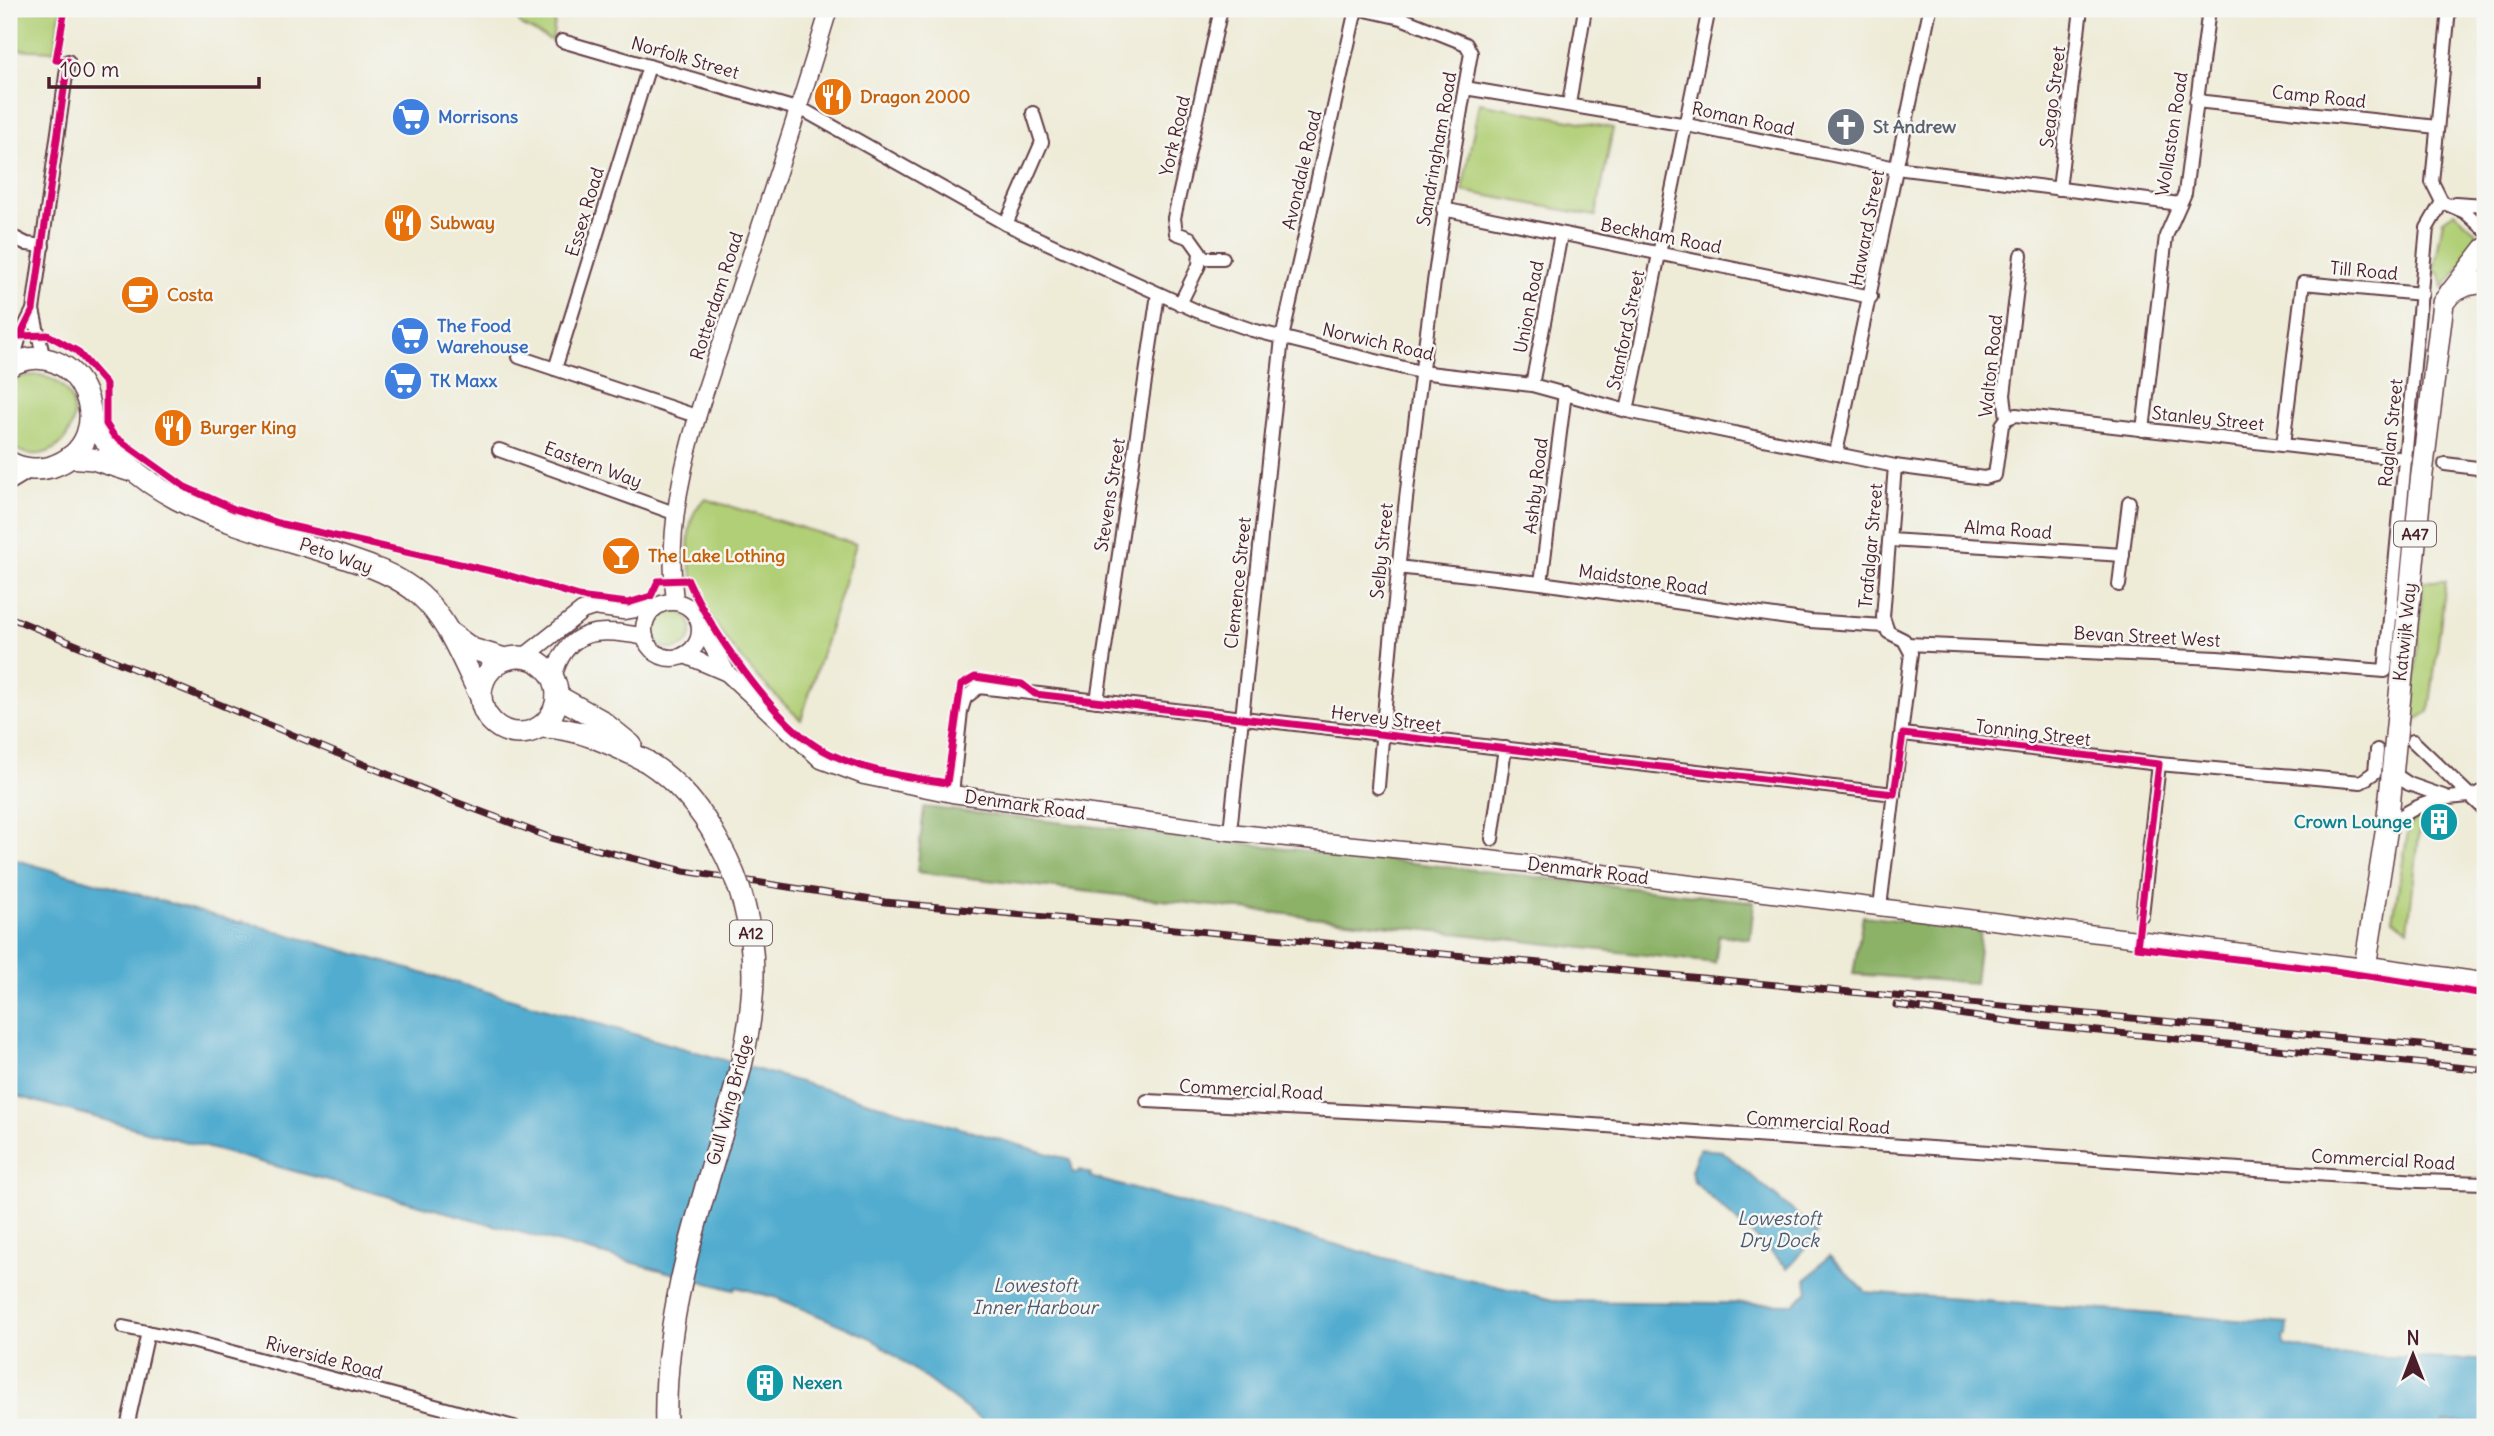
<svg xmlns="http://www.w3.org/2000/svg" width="2494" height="1436" font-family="Delius,sans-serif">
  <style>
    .green { fill: #b1cf76; stroke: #7e7750; stroke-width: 2 }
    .forest { fill: #8cb267; stroke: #6b6849; stroke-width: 2 }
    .water { fill: #51accf; stroke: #4e667d; stroke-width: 2 }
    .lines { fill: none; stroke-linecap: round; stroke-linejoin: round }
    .minor-casing { stroke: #633e45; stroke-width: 16 }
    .tertiary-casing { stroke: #633e45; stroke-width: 19 }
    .trunk-casing { stroke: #633e45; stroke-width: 24 }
    .minor { stroke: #fff; stroke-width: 12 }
    .tertiary { stroke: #fff; stroke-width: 16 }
    .trunk { stroke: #fff; stroke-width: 21 }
    .rail-casing { stroke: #4a1f2b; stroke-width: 7 }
    .rail { stroke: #f6f6f2; stroke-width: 4.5; stroke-dasharray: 13; stroke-linecap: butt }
    .trunk-bridge-casing { stroke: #633e45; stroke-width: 24; stroke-linecap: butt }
    .trunk-bridge { stroke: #fff; stroke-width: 21 }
    .cycleway-casing { stroke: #f6f6f2; stroke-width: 11 }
    .cycleway { stroke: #d6006c; stroke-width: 7 }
    .labels { text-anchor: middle; stroke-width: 5; stroke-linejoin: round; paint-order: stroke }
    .shield { fill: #f6f6f2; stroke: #7e6067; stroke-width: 2 }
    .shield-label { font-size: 16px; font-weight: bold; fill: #4a1f2b }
    .street-label { font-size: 18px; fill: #4a1f2b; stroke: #f6f6f2 }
    .food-label { font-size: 18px; font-weight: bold; fill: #c56008; stroke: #f6f6f2; text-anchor: start }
    .shop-label { font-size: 18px; font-weight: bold; fill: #366cbe; stroke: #f6f6f2; text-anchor: start }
    .worship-label { font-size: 18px; font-weight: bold; fill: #5b616d; stroke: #f6f6f2; text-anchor: start }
    .culture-label { font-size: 18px; font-weight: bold; fill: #0d838f; stroke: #f6f6f2; text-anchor: end }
    .water-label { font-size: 19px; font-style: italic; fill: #4d576d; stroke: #f6f6f2 }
  </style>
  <rect width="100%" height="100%" fill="#f6f6f2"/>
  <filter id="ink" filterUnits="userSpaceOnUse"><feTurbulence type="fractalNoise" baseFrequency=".0143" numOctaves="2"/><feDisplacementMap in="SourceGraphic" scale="14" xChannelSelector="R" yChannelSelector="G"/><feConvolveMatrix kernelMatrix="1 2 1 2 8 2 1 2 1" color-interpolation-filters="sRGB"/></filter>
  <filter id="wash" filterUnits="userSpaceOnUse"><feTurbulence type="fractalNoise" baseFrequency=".00686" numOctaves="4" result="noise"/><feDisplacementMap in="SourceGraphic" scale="28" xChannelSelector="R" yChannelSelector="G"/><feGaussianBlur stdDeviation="1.57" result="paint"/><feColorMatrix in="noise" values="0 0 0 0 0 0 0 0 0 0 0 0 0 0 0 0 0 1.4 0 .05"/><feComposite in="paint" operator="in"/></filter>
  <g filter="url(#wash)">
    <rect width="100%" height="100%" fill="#eeebd7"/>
    <!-- green -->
    <g class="green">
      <path d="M 9,9 L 61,9 L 54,51 L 9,49 Z"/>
      <path d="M 512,9 L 557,9 L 552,41 L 521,25 Z"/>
      <path d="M 1479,103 L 1613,128 L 1596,216 L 1462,191 Z"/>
      <path d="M 2455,212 L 2475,231 L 2478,239 L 2474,250 L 2443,288 L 2440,274 L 2434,271 L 2443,220 Z"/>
      <path d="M 40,375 C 107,393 62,483 9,445 L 9,384 L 22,376 Z"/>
      <path d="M 705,499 L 856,544 L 801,720 C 756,678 681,604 689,537 C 690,522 693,509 705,499 Z"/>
      <path d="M 2423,581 L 2446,581 L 2429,712 L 2411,723 Z"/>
      <circle cx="673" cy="630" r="19"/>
      <path d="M 2422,811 L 2408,929 L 2393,919 L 2409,827 Z"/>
    </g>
    <!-- forest -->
    <g class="forest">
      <path d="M 924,807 L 1754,902 L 1750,939 L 1719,935 L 1715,963 L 917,872 Z"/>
      <path d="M 1863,916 L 1981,930 L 1975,983 L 1853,974 Z"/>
    </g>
    <!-- water -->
    <g class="water">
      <path d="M 9,858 L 240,923 L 242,921 L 1071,1160 L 1072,1172 L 1078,1173 L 1079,1170 L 1091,1174 L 1090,1177 L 1414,1266 L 1557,1301 L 1793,1304 L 1808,1292 L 1806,1280 L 1829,1256 L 1866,1292 L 2288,1324 L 2287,1335 L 2283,1337 L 2284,1345 L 2326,1355 L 2478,1360 L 2485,1365 L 2485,1423 L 2444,1422 L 2443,1427 L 991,1427 L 871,1338 L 777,1298 L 736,1287 L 734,1290 L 9,1094 Z"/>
      <path d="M 1699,1149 L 1722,1151 L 1818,1232 L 1788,1268 L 1694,1182 L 1691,1171 Z"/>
    </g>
  </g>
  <g filter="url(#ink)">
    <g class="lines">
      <!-- minor casing -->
      <g class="minor-casing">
        <g id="minor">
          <path d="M 1361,9 L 1401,18 L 1466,44 L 1471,53 C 1427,296 1398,540 1378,787"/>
          <path d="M 2449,9 L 2432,182 L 2442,202 L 2465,212 L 2485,230"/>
          <path d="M 562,41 L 807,112 L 1006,224 L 1197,311 L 1252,330 L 1420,372 L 1532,385 L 1627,411 L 1895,466 L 1984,478 L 1995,475 L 2002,425 L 2007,418 L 2004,395 L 2021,255"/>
          <path d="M 1465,88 L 1687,125 L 1896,168 L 2180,204"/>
          <path d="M 2196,101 L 2437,127"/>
          <path d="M 1569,104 L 1585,9"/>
          <path d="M 2059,189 L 2081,9"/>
          <path d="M 2455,203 L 2485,205"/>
          <path d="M 1443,209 L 1871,297"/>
          <path d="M 1006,224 L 1042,142 L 1033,113"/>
          <path d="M 9,235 L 27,244 L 43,246"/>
          <path d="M 1200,258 L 1223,258"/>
          <path d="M 1180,304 L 1199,265 L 1200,252 L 1190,238 L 1176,233 L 1174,218 L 1221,9"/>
          <path d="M 33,310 L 44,360"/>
          <path d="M 519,357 L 699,417"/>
          <path d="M 12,364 L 20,336 L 33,310 L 68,61"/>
          <path d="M 555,369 L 649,66"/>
          <path d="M 1532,385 L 1561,234"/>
          <path d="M 1627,411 L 1709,9"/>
          <path d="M 2007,418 L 2016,415 L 2406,459"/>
          <path d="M 2143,430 L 2166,236 L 2185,193 L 2209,9"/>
          <path d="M 2283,445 L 2303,283 L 2422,294"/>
          <path d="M 499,450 L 674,513"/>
          <path d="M 1836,453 L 1930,9"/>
          <path d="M 2445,464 L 2485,469"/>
          <path d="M 9,484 L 32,470"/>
          <path d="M 1890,540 L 2123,555"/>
          <path d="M 1397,567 L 1541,583 L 1810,621 L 1884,626"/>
          <path d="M 1541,583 L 1565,393"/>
          <path d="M 2119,585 L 2129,502"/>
          <path d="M 1907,644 L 2217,658 L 2385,671 L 2427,228 L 2442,202"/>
          <path d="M 1097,701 L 1158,294"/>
          <path d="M 1903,734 L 2159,764 L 2361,782 L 2375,772 L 2377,750"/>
          <path d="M 2413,741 L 2485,810"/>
          <path d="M 2391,772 L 2409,784 L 2446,797"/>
          <path d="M 952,794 L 961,711 L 965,698 L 979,687 L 1894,794"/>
          <path d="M 2388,827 C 2406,811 2423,802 2448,798 C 2463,796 2472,798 2485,790"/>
          <path d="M 1230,832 L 1282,338 L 1356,9"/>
          <path d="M 1492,839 L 1505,748"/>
          <path d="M 1880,907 L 1911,653 L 1904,640 L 1888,632 L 1883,617 L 1895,466"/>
          <path d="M 2142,915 L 2159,764"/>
          <path d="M 1147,1101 L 1503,1119 L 2419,1181 L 2485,1183"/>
          <path d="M 123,1327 L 195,1342 L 514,1427"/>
          <path d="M 127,1427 L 148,1332"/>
        </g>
      </g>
      <!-- tertiary casing -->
      <g class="tertiary-casing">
        <g id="tertiary">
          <path d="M 675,601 C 661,495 708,387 740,287 C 771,195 801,102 829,9"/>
          <circle cx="672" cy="630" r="28"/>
          <path d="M 700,624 L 727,673"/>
          <path d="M 685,655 L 727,673 L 821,760 L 864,776 L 952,794 L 1230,832 L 1489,859 L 2365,967"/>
          <path d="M 524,657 L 582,611 L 594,607 L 623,611 L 656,606"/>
          <path d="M 553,678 C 566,626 601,628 645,637"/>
        </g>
      </g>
      <!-- trunk casing -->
      <g class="trunk-casing">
        <g id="trunk">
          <path d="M 2485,249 L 2443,303 L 2421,482 L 2387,827 L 2365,967 L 2485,984"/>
          <path d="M 2450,293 L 2467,285 L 2485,282"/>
          <path d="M 9,366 C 79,328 128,442 51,467 C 37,471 21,469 9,462"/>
          <path d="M 91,417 C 135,505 246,526 333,554 C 364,564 395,573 420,595 C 448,620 463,661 480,695"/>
          <path d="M 70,457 L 93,459 L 128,470"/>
          <path d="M 450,633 L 472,649 L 505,659"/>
          <circle cx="519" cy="695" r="38"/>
          <path d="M 557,696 L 600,720 L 631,745"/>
          <path d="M 540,727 C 578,727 612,744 646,761"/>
          <path d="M 666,1427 C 663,1327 692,1232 721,1136"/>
        </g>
      </g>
      <!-- minor -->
      <use href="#minor" class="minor"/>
      <!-- tertiary -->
      <use href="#tertiary" class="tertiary"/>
      <!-- trunk -->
      <use href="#trunk" class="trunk"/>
      <!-- rail casing -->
      <g class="rail-casing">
        <g id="rail">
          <path d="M 9,617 L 440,796 L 551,838 L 684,871 L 885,902 L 2485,1051"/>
          <path d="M 1896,1005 L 2020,1023 L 2485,1070"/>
        </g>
      </g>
      <!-- rail -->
      <use href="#rail" class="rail"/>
      <!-- trunk-bridge casing -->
      <g class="trunk-bridge-casing">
        <path id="trunk-bridge" d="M 646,761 C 679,782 701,809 719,843 C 774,942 753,1035 721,1136"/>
      </g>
      <!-- trunk-bridge -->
      <use href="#trunk-bridge" class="trunk-bridge"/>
      <!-- cycleway casing -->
      <g class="cycleway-casing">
        <path id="cycleway" d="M 65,9 L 56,60 L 68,61 L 33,310 L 20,336 L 48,335 L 77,351 L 106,384 L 106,424 L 114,436 L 185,487 L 234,509 L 282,524 L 504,574 L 586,598 L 628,603 L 651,596 L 658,581 L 688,580 C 709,627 774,722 819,748 C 859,771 903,776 947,783 L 961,685 L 975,677 L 1022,684 L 1035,694 L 1894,794 L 1903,734 L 2159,764 L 2137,947 L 2335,971 L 2485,994"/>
      </g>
      <!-- cycleway -->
      <use href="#cycleway" class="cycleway"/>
    </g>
  </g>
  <!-- icons -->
  <defs>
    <g id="restaurant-disc" transform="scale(2.0125)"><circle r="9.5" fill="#e8710a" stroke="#f6f6f2"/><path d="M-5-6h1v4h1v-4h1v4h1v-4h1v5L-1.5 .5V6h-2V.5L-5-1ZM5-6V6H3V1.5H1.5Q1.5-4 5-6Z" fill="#fff"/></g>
    <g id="supermarket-disc" transform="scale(2.0125)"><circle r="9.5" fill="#3f7fe0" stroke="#f6f6f2"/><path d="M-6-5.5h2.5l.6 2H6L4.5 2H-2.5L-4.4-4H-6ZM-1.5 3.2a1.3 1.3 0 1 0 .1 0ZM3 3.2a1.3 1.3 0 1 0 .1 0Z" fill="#fff"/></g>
    <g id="church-disc" transform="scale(2.0125)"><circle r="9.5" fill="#6b7280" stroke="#f6f6f2"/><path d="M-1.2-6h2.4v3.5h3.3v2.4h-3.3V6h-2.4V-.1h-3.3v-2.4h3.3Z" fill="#fff"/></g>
    <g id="cafe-disc" transform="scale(2.0125)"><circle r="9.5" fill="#e8710a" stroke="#f6f6f2"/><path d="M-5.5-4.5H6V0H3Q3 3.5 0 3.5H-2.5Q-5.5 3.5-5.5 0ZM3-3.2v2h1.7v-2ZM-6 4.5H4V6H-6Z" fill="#fff"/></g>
    <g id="bar-disc" transform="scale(2.0125)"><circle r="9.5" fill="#e8710a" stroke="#f6f6f2"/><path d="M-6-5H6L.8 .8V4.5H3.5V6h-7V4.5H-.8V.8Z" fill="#fff"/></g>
    <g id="building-disc" transform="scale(2.0125)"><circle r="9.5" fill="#0f9aa8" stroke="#f6f6f2"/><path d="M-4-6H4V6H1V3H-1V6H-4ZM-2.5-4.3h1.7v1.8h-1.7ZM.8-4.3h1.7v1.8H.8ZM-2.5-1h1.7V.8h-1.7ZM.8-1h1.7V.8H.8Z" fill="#fff"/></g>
  </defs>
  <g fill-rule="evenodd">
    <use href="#restaurant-disc" x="833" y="97"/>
    <use href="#supermarket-disc" x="411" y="117"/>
    <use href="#church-disc" x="1846" y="127"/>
    <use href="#restaurant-disc" x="403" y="223"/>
    <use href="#cafe-disc" x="140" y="295"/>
    <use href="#supermarket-disc" x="410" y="336"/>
    <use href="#supermarket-disc" x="403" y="381"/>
    <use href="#restaurant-disc" x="173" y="428"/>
    <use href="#bar-disc" x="621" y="556"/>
    <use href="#building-disc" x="2439" y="822"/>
    <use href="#building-disc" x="765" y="1383"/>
  </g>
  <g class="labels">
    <!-- shield labels -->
    <g class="shield">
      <rect x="2394" y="521.5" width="42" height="25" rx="5"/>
      <rect x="730" y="920.5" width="42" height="25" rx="5"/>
    </g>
    <g class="shield-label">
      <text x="2415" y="540">A47</text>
      <text x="751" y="939">A12</text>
    </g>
    <!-- street labels -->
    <g class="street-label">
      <text transform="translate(685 58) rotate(16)" y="6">Norfolk Street</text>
      <text transform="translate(2053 97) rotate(-83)" y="6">Seago Street</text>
      <text transform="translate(2319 97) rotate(6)" y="6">Camp Road</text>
      <text transform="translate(1743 119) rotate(12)" y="6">Roman Road</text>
      <text transform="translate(2172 134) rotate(-81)" y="6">Wollaston Road</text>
      <text transform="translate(1175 136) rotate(-77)" y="6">York Road</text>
      <text transform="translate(1437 149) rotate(-80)" y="6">Sandringham Road</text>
      <text transform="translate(1302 170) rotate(-77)" y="6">Avondale Road</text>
      <text transform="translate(585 212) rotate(-73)" y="6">Essex Road</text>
      <text transform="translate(1867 228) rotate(-79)" y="6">Haward Street</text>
      <text transform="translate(1661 236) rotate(11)" y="6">Beckham Road</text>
      <text transform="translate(2364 271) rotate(5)" y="6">Till Road</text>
      <text transform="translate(717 296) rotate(-72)" y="6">Rotterdam Road</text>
      <text transform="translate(1529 307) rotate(-79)" y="6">Union Road</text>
      <text transform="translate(1626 330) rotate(-78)" y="6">Stanford Street</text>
      <text transform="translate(1378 342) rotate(13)" y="6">Norwich Road</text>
      <text transform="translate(1991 366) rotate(-84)" y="6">Walton Road</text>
      <text transform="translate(2208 419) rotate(6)" y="6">Stanley Street</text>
      <text transform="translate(2391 433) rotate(-84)" y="6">Raglan Street</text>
      <text transform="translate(593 465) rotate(20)" y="6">Eastern Way</text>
      <text transform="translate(1536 486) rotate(-83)" y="6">Ashby Road</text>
      <text transform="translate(1110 495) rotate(-81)" y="6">Stevens Street</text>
      <text transform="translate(2008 530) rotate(4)" y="6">Alma Road</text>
      <text transform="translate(1871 546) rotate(-85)" y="6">Trafalgar Street</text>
      <text transform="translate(1382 551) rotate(-84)" y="6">Selby Street</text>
      <text transform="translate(336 556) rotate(19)" y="6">Peto Way</text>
      <text transform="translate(1643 580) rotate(8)" y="6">Maidstone Road</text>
      <text transform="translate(1238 583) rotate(-84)" y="6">Clemence Street</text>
      <text transform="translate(2405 632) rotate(-84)" y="6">Katwijk Way</text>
      <text transform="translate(2147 637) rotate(3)" y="6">Bevan Street West</text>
      <text transform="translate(1386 719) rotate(7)" y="6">Hervey Street</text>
      <text transform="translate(2033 733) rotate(7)" y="6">Tonning Street</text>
      <text transform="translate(1025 805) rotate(8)" y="6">Denmark Road</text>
      <text transform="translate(1588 871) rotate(7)" y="6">Denmark Road</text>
      <text transform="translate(1251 1090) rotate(3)" y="6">Commercial Road</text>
      <text transform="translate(730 1100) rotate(-75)" y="6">Gull Wing Bridge</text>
      <text transform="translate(1818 1123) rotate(4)" y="6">Commercial Road</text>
      <text transform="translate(2383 1160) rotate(3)" y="6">Commercial Road</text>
      <text transform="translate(324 1358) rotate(15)" y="6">Riverside Road</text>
    </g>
    <!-- food labels -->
    <g class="food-label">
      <text x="860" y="103">Dragon 2000</text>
      <text x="430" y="229">Subway</text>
      <text x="167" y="301">Costa</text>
      <text x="200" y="434">Burger King</text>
      <text x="648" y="562">The Lake Lothing</text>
    </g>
    <!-- shop labels -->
    <g class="shop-label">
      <text x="438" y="123">Morrisons</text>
      <text x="437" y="332">The Food<tspan x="437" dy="21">Warehouse</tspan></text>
      <text x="430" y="387">TK Maxx</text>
    </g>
    <!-- worship labels -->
    <g class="worship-label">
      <text x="1873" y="133">St Andrew</text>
    </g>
    <!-- culture labels -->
    <g class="culture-label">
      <text x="2412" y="828">Crown Lounge</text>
      <text x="792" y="1389" text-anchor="start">Nexen</text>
    </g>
    <!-- water labels -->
    <g class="water-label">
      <text x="1779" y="1225">Lowestoft<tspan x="1779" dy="22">Dry Dock</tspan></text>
      <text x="1035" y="1292">Lowestoft<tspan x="1035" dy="22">Inner Harbour</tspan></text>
    </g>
  </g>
  <!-- margin -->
  <rect width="2494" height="1436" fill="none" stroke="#f6f6f2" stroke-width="35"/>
  <!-- north arrow -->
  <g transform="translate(2413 1355)" stroke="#f6f6f2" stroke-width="5" paint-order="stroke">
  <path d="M0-5L12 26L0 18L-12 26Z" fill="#4a1f2b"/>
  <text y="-10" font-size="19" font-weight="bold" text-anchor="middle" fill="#4a1f2b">N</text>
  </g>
  <!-- scale -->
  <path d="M49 77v10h210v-10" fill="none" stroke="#4a1f2b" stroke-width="3.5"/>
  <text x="60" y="77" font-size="21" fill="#4a1f2b" stroke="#f6f6f2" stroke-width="5" paint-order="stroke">100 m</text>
</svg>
